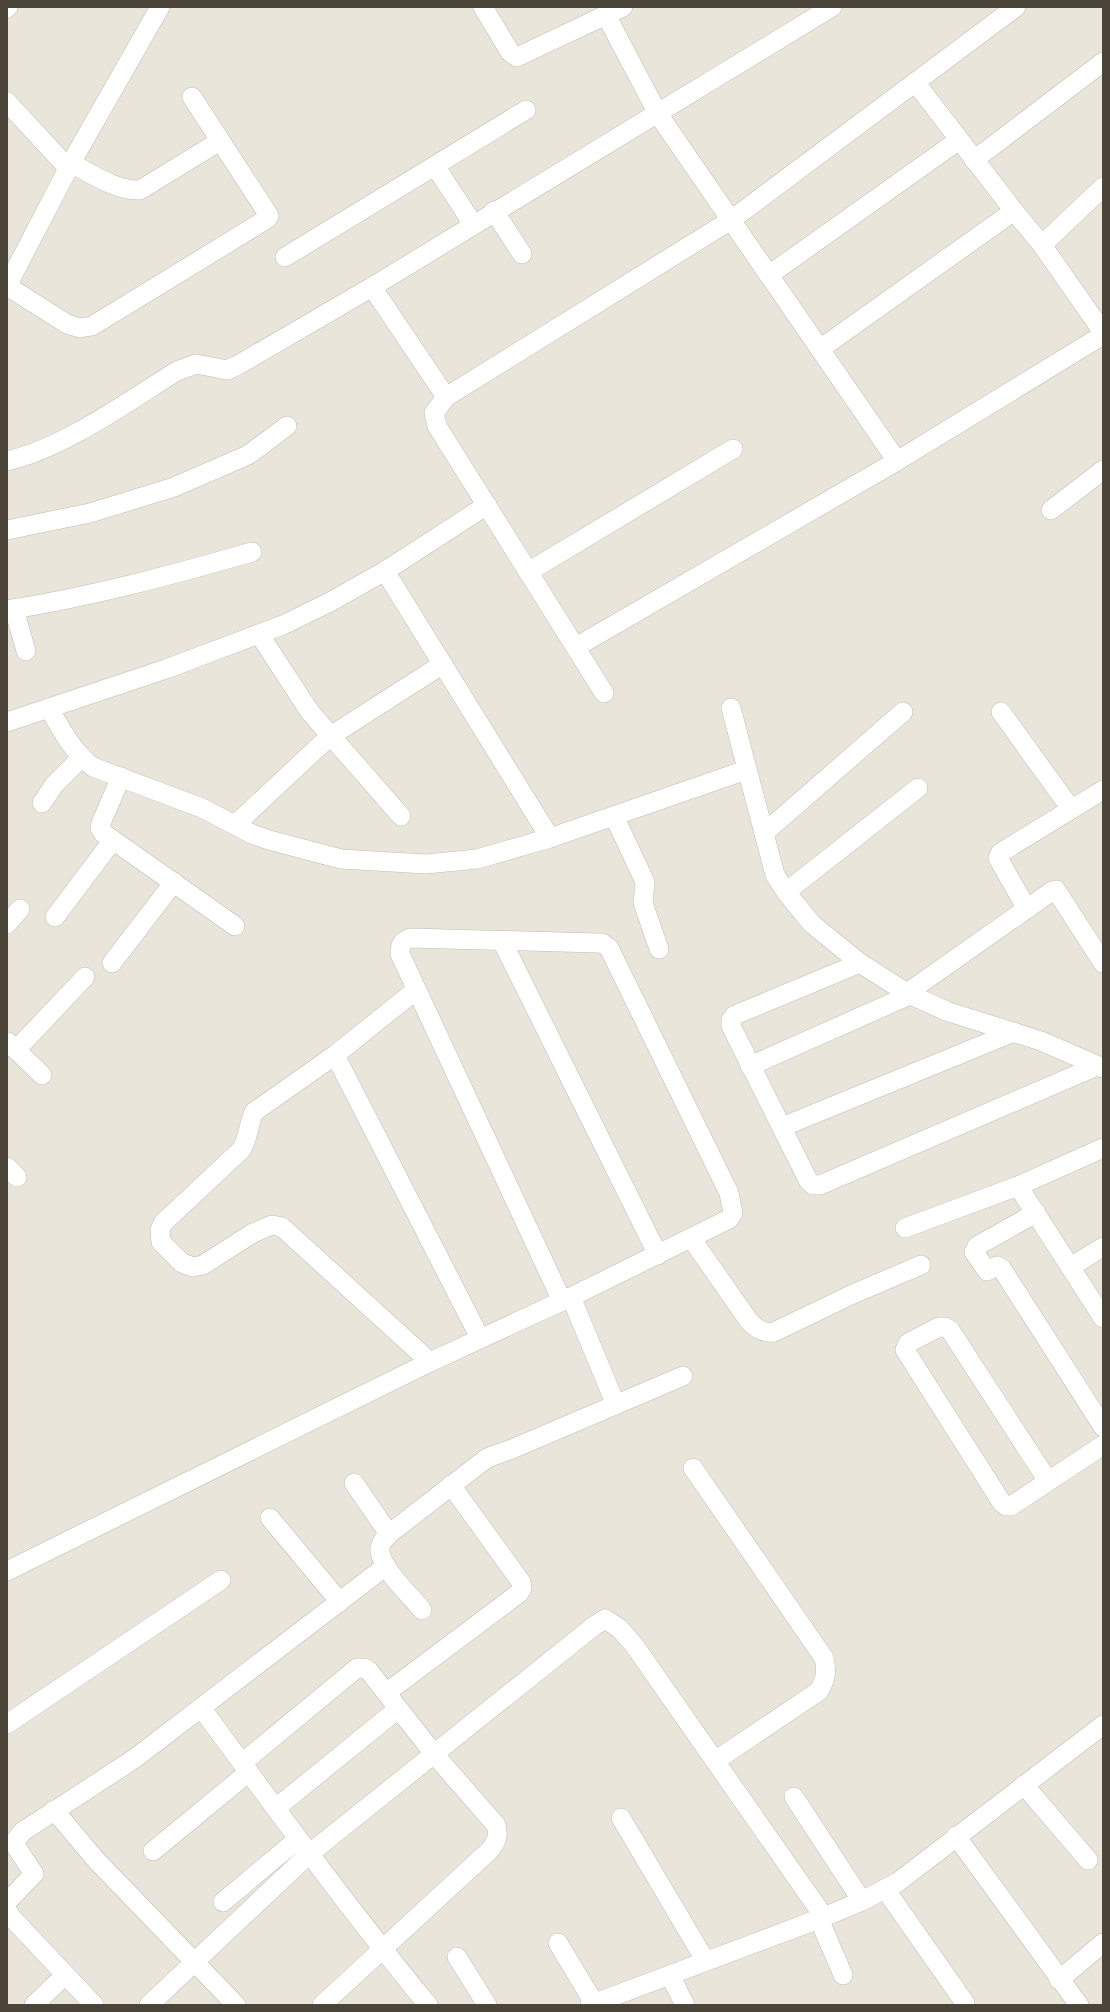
<svg xmlns="http://www.w3.org/2000/svg" width="1110" height="2012" font-family="Inter,sans-serif">
  <style>
    .residential { fill: #eae5da }
    .lines { fill: none; stroke-linecap: round; stroke-linejoin: round }
    .minor-casing { stroke: #c2bbae; stroke-width: 20 }
    .minor { stroke: #fff; stroke-width: 19 }
  </style>
  <rect width="100%" height="100%" fill="#f6f3ec"/>
  <!-- residential -->
  <rect class="residential" x="7" y="7" width="1096" height="1998"/>
  <g class="lines">
    <!-- minor casing -->
    <g class="minor-casing">
      <g id="minor">
        <path d="M 483,7 L 510,52 L 517,57 L 623,7"/>
        <path d="M 7,8 L 8,7"/>
        <path d="M 606,15 L 658,114 L 897,461"/>
        <path d="M 915,82 L 1014,211 L 1042,245 L 1103,332"/>
        <path d="M 7,102 L 69,169"/>
        <path d="M 974,160 L 1103,62"/>
        <path d="M 71,163 C 92,174 116,191 140,190 L 220,141"/>
        <path d="M 435,166 L 473,224"/>
        <path d="M 494,211 L 522,254"/>
        <path d="M 1042,245 L 1103,187"/>
        <path d="M 285,257 L 526,110"/>
        <path d="M 769,275 L 959,140"/>
        <path d="M 7,286 L 67,324 L 80,328 L 92,326 L 267,219 L 269,216 L 266,211 L 192,97"/>
        <path d="M 7,286 L 71,163 L 160,7"/>
        <path d="M 372,287 L 446,397"/>
        <path d="M 820,349 L 1014,211"/>
        <path d="M 7,461 C 64,448 127,402 177,371 L 196,364 L 227,370 L 238,365 L 372,287 L 832,7"/>
        <path d="M 1051,510 L 1103,470"/>
        <path d="M 7,530 L 90,513 L 174,487 L 248,455 L 287,426"/>
        <path d="M 385,571 L 550,838"/>
        <path d="M 528,572 L 733,449"/>
        <path d="M 14,609 L 26,651"/>
        <path d="M 7,610 C 90,597 172,575 252,552"/>
        <path d="M 259,634 L 310,712 L 401,816"/>
        <path d="M 576,647 L 897,461 L 1103,335"/>
        <path d="M 604,693 L 437,426 L 434,413 L 446,397 L 731,220 L 1016,7"/>
        <path d="M 49,708 C 62,731 72,751 93,767 L 202,808 L 252,834 L 269,840 L 341,859 L 426,864 L 477,859 L 550,838 L 746,770"/>
        <path d="M 731,708 L 775,875 L 786,892 L 812,924 L 860,963 L 907,993 L 946,1011 L 1041,1041 L 1103,1068"/>
        <path d="M 1001,712 L 1071,809"/>
        <path d="M 7,722 L 166,669 L 283,625 L 330,602 L 385,571 L 487,505"/>
        <path d="M 121,777 L 101,823 L 100,828 L 103,833 L 235,926"/>
        <path d="M 42,803 L 54,785 L 81,758"/>
        <path d="M 614,816 L 645,882 L 643,903 L 659,949"/>
        <path d="M 235,825 L 329,737 L 443,664"/>
        <path d="M 764,833 L 903,712"/>
        <path d="M 786,892 L 918,788"/>
        <path d="M 1027,909 L 998,858 L 1000,853 L 1103,790"/>
        <path d="M 55,917 L 113,840"/>
        <path d="M 7,924 L 20,909"/>
        <path d="M 502,941 L 658,1255"/>
        <path d="M 112,963 L 174,882"/>
        <path d="M 860,963 L 735,1015 L 731,1020 L 731,1026 L 808,1180 L 813,1185 L 820,1185 L 1097,1066"/>
        <path d="M 416,990 L 335,1055 L 254,1112 C 248,1125 249,1138 241,1150 L 163,1223 L 160,1230 L 161,1242 L 182,1263 L 193,1267 L 203,1265 L 253,1233 L 272,1225 L 282,1227 L 430,1362"/>
        <path d="M 907,993 L 1052,891 L 1056,890 L 1103,963"/>
        <path d="M 8,1042 L 42,1075"/>
        <path d="M 16,1050 L 85,977"/>
        <path d="M 335,1055 L 480,1338"/>
        <path d="M 750,1066 L 912,994"/>
        <path d="M 782,1127 L 1014,1032"/>
        <path d="M 7,1167 L 17,1177"/>
        <path d="M 1018,1186 L 1103,1318"/>
        <path d="M 1036,1213 L 977,1246 L 974,1252 L 987,1271 L 997,1266 L 1002,1269 L 1103,1427"/>
        <path d="M 905,1228 L 1018,1186 L 1103,1148"/>
        <path d="M 691,1238 L 749,1321 C 757,1329 762,1333 774,1332 L 853,1294 L 921,1265"/>
        <path d="M 1070,1267 L 1103,1247"/>
        <path d="M 571,1297 L 616,1405"/>
        <path d="M 693,1468 L 824,1658 C 827,1671 826,1679 819,1691 L 715,1761"/>
        <path d="M 1048,1481 L 950,1330 L 945,1327 L 939,1327 L 908,1343 L 905,1350 L 1002,1503 L 1006,1506 L 1011,1506 L 1103,1445"/>
        <path d="M 354,1483 L 389,1534"/>
        <path d="M 270,1518 L 340,1602"/>
        <path d="M 7,1571 L 430,1362 L 571,1297 L 729,1219 L 733,1213 L 729,1193 L 609,948 L 602,943 L 597,943 L 410,938 C 401,942 400,945 400,954 L 562,1301"/>
        <path d="M 422,1610 C 410,1595 383,1570 380,1552 C 379,1544 384,1539 389,1534 L 487,1458 L 512,1449 L 683,1376"/>
        <path d="M 386,1693 L 519,1593 L 522,1588 L 521,1582 L 451,1485"/>
        <path d="M 202,1709 C 276,1809 349,1909 428,2005"/>
        <path d="M 7,1724 L 221,1580"/>
        <path d="M 242,1763 L 357,1668 L 364,1668 L 369,1671 L 434,1754 L 496,1825 C 499,1836 497,1841 490,1850 L 322,2005"/>
        <path d="M 1024,1785 L 1088,1860"/>
        <path d="M 794,1797 L 862,1901"/>
        <path d="M 276,1808 L 398,1709"/>
        <path d="M 54,1810 L 96,1860 L 236,2005"/>
        <path d="M 621,1818 L 705,1960"/>
        <path d="M 956,1836 L 1079,2005"/>
        <path d="M 153,1851 L 249,1772"/>
        <path d="M 885,1889 L 965,2003"/>
        <path d="M 7,1902 L 34,1874 L 15,1845 L 16,1840 L 22,1832 L 134,1759 L 386,1566"/>
        <path d="M 223,1902 L 298,1839"/>
        <path d="M 7,1910 L 12,1918 L 94,2005"/>
        <path d="M 819,1919 L 843,1975"/>
        <path d="M 558,1943 L 594,2003"/>
        <path d="M 457,1957 L 487,2005"/>
        <path d="M 670,1975 L 685,2005"/>
        <path d="M 1059,1980 L 1103,1943"/>
        <path d="M 34,2005 L 65,1975"/>
        <path d="M 149,2005 L 309,1854 L 594,1626 L 605,1619 L 619,1628 L 634,1645 L 824,1917"/>
        <path d="M 590,2005 L 824,1917 L 862,1901 L 898,1882 L 1103,1725"/>
      </g>
    </g>
    <!-- minor -->
    <use href="#minor" class="minor"/>
  </g>
  <!-- border -->
  <rect width="1110" height="2012" fill="none" stroke="#4b4439" stroke-width="16"/>
</svg>
